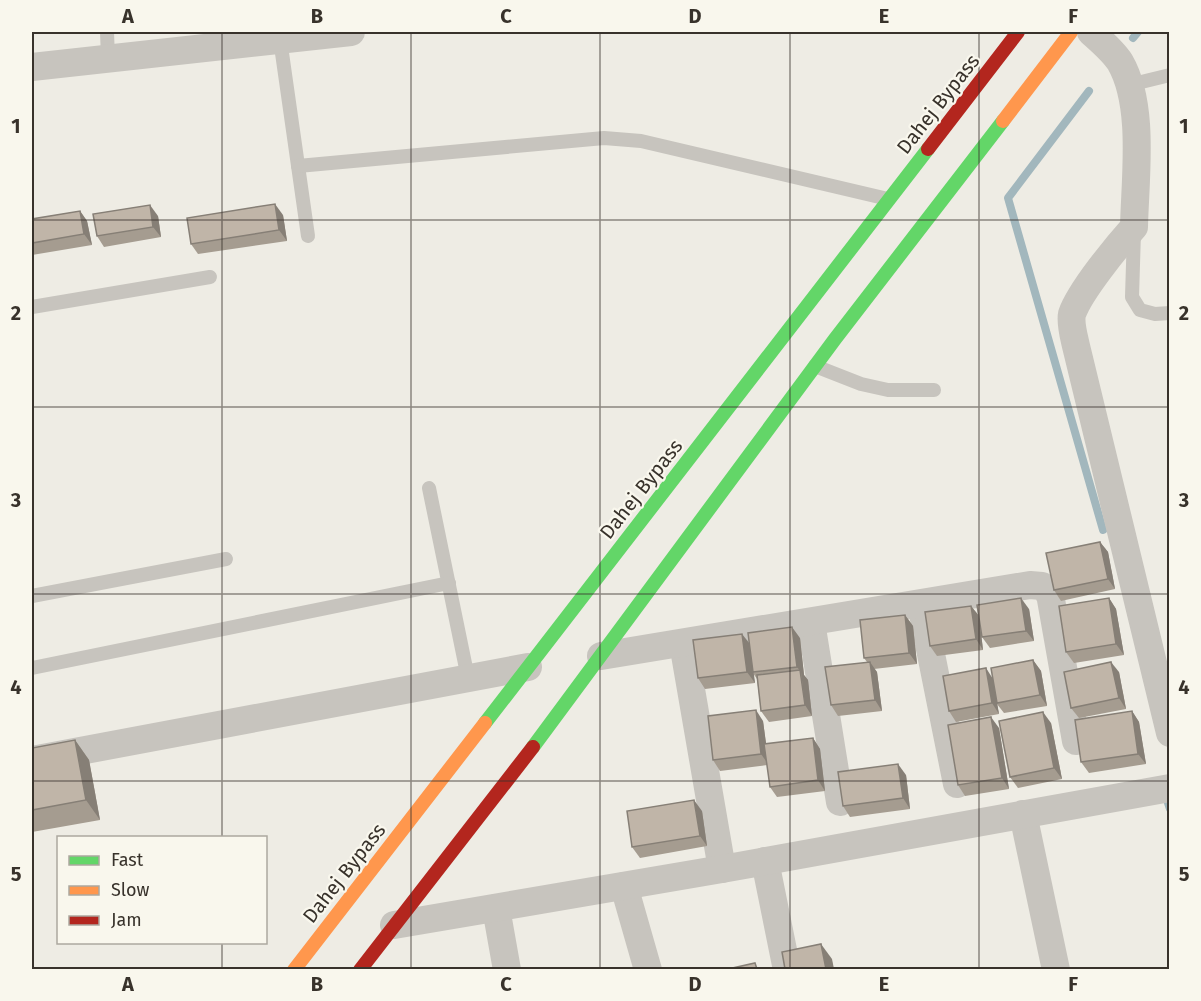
<svg xmlns="http://www.w3.org/2000/svg" width="1201" height="1001" font-family="'Fira Sans',sans-serif">
  <style>
    .lines { fill: none; stroke-linecap: round; stroke-linejoin: round }
    .stream { stroke: #a2b7bd; stroke-width: 8 }
    .lane { stroke: #c7c4be; stroke-width: 14 }
    .street { stroke: #c7c4be; stroke-width: 28 }
    .fast { stroke: #63d668; stroke-width: 14 }
    .slow { stroke: #ff974d; stroke-width: 14 }
    .jam { stroke: #b3261e; stroke-width: 14 }
    .wall { fill: #a59c90 }
    .shaded-wall { fill: #867f76 }
    .building { fill: #c0b5a8; stroke: #867f76; stroke-width: 1.5 }
    .grid { fill: none; stroke: #38322b; stroke-width: 1.5; stroke-opacity: 0.55 }
    .labels { text-anchor: middle; stroke-width: 4.5; stroke-linejoin: round; paint-order: stroke }
    .street-label { font-size: 20px; fill: #38322b; stroke: #f9f7ed }
    .neatline { fill: none; stroke: #38322b; stroke-width: 2 }
    .grid-label { font-size: 20px; text-anchor: middle; font-weight: bold; fill: #38322b }
  </style>
  <rect width="100%" height="100%" fill="#eeece4"/>
  <g class="lines">
    <!-- stream -->
    <g class="stream">
      <path d="M 1133,38 L 1138,32"/>
      <path d="M 1089,91 L 1008,198 L 1103,530"/>
      <path d="M 1167,800 L 1170,809"/>
    </g>
    <!-- lane -->
    <g class="lane">
      <path d="M 107,32 L 108,58"/>
      <path d="M 280,39 L 308,236"/>
      <path d="M 1129,85 L 1170,75"/>
      <path d="M 298,166 L 604,138 L 641,141 L 888,199"/>
      <path d="M 1134,232 L 1132,297 L 1140,310 L 1155,314 L 1170,313"/>
      <path d="M 32,307 L 210,277"/>
      <path d="M 815,366 L 861,384 L 888,390 L 934,390"/>
      <path d="M 429,488 L 468,678"/>
      <path d="M 32,596 L 226,559"/>
      <path d="M 32,668 L 449,583"/>
    </g>
    <!-- street -->
    <g class="street">
      <path d="M 1091,32 C 1101,41 1113,51 1120,62 C 1145,105 1135,178 1134,227 C 1117,246 1080,291 1072,314 C 1070,323 1074,337 1076,346 L 1170,733"/>
      <path d="M 32,67 L 351,32"/>
      <path d="M 921,604 L 957,784"/>
      <path d="M 811,622 L 840,802"/>
      <path d="M 683,643 L 722,869"/>
      <path d="M 601,656 L 1030,585 L 1042,586 L 1050,594 L 1076,741"/>
      <path d="M 32,760 L 528,667"/>
      <path d="M 1023,814 L 1056,970"/>
      <path d="M 765,861 L 787,970"/>
      <path d="M 624,886 L 648,970"/>
      <path d="M 496,908 L 507,970"/>
      <path d="M 394,925 L 722,869 L 1170,788"/>
    </g>
    <!-- fast -->
    <g class="fast">
      <path d="M 485,723 L 928,149"/>
      <path d="M 533,747 L 835,339 L 1003,121"/>
    </g>
    <!-- slow -->
    <g class="slow">
      <path d="M 1003,121 L 1071,32"/>
      <path d="M 294,970 L 485,723"/>
    </g>
    <!-- jam -->
    <g class="jam">
      <path d="M 928,149 L 1018,32"/>
      <path d="M 360,970 L 533,747"/>
    </g>
  </g>
  <!-- wall -->
  <g class="wall">
    <path d="M 80,211 L 87,221 L 92,245 L 32,255 L 32,219 Z"/>
    <path d="M 283,215 L 287,241 L 198,254 L 191,244 Z"/>
    <path d="M 158,216 L 161,237 L 104,247 L 97,236 Z"/>
    <path d="M 1100,542 L 1108,552 L 1115,589 L 1061,601 L 1054,590 Z"/>
    <path d="M 1109,598 L 1116,609 L 1124,655 L 1074,663 L 1066,652 Z"/>
    <path d="M 971,606 L 979,616 L 983,650 L 937,656 L 930,646 Z"/>
    <path d="M 1029,609 L 1034,641 L 990,648 L 982,637 Z"/>
    <path d="M 905,615 L 913,626 L 917,664 L 874,669 L 877,672 L 882,711 L 838,716 L 831,705 L 867,662 L 864,658 Z"/>
    <path d="M 800,638 L 804,675 L 808,680 L 812,716 L 769,722 L 761,711 L 757,679 L 753,673 L 755,683 L 705,689 L 698,678 L 749,644 Z"/>
    <path d="M 1033,660 L 1041,671 L 1047,706 L 1004,713 L 997,704 L 999,714 L 956,722 L 949,711 L 992,678 Z"/>
    <path d="M 1119,672 L 1126,709 L 1079,718 L 1071,708 Z"/>
    <path d="M 1132,711 L 1139,722 L 1146,764 L 1089,773 L 1081,762 Z"/>
    <path d="M 763,721 L 766,744 L 813,738 L 820,749 L 825,791 L 777,797 L 770,787 L 767,765 L 720,771 L 713,760 Z"/>
    <path d="M 1051,723 L 1062,779 L 1018,788 L 1010,777 Z"/>
    <path d="M 999,728 L 1009,789 L 965,796 L 958,785 Z"/>
    <path d="M 75,740 L 89,760 L 100,820 L 32,832 L 32,748 Z"/>
    <path d="M 906,775 L 910,809 L 850,817 L 843,806 Z"/>
    <path d="M 702,811 L 707,846 L 640,858 L 632,847 Z"/>
  </g>
  <!-- shaded-wall -->
  <g class="shaded-wall">
    <path d="M 275,204 L 283,215 L 287,241 L 279,230 Z"/>
    <path d="M 150,205 L 158,216 L 161,237 L 153,227 Z"/>
    <path d="M 80,211 L 87,221 L 92,245 L 84,234 Z"/>
    <path d="M 1100,542 L 1108,552 L 1115,589 L 1108,579 Z"/>
    <path d="M 1021,598 L 1029,609 L 1034,641 L 1026,631 Z"/>
    <path d="M 1109,598 L 1116,609 L 1124,655 L 1116,644 Z"/>
    <path d="M 971,606 L 979,616 L 983,650 L 976,639 Z"/>
    <path d="M 905,615 L 913,626 L 917,664 L 909,653 Z"/>
    <path d="M 792,627 L 800,638 L 804,675 L 808,680 L 812,716 L 805,705 L 801,672 L 797,667 Z"/>
    <path d="M 742,634 L 750,644 L 755,683 L 747,672 Z"/>
    <path d="M 1033,660 L 1041,671 L 1047,706 L 1040,695 Z"/>
    <path d="M 870,662 L 877,672 L 882,711 L 875,700 Z"/>
    <path d="M 1111,662 L 1119,672 L 1126,709 L 1119,698 Z"/>
    <path d="M 986,668 L 993,679 L 999,714 L 992,703 Z"/>
    <path d="M 756,710 L 763,721 L 769,765 L 761,754 Z"/>
    <path d="M 1132,711 L 1139,722 L 1146,764 L 1138,754 Z"/>
    <path d="M 1043,712 L 1051,723 L 1062,779 L 1054,768 Z"/>
    <path d="M 991,717 L 999,728 L 1009,789 L 1002,778 Z"/>
    <path d="M 813,738 L 820,749 L 825,791 L 818,780 Z"/>
    <path d="M 75,740 L 89,760 L 100,820 L 86,800 Z"/>
    <path d="M 898,764 L 906,775 L 910,809 L 903,798 Z"/>
    <path d="M 694,800 L 702,811 L 707,846 L 700,836 Z"/>
    <path d="M 821,944 L 832,959 L 834,969 L 826,969 Z"/>
  </g>
  <!-- building -->
  <g class="building">
    <path d="M 275,204 L 279,230 L 191,244 L 187,218 Z"/>
    <path d="M 150,205 L 153,227 L 97,236 L 93,214 Z"/>
    <path d="M 80,211 L 84,234 L 32,243 L 32,219 Z"/>
    <path d="M 1100,542 L 1108,579 L 1054,590 L 1046,553 Z"/>
    <path d="M 1021,598 L 1026,631 L 982,637 L 977,605 Z"/>
    <path d="M 1109,598 L 1116,644 L 1066,652 L 1059,606 Z"/>
    <path d="M 971,606 L 976,639 L 930,646 L 925,612 Z"/>
    <path d="M 905,615 L 909,653 L 864,658 L 860,620 Z"/>
    <path d="M 792,627 L 797,667 L 753,672 L 748,633 Z"/>
    <path d="M 742,634 L 747,672 L 698,678 L 693,640 Z"/>
    <path d="M 1033,660 L 1040,695 L 997,703 L 991,668 Z"/>
    <path d="M 870,662 L 875,700 L 831,705 L 825,667 Z"/>
    <path d="M 1111,662 L 1119,698 L 1071,708 L 1064,672 Z"/>
    <path d="M 986,668 L 992,703 L 949,711 L 943,676 Z"/>
    <path d="M 800,670 L 805,705 L 761,711 L 757,675 Z"/>
    <path d="M 756,710 L 761,754 L 713,760 L 708,716 Z"/>
    <path d="M 1132,711 L 1138,754 L 1081,762 L 1075,720 Z"/>
    <path d="M 1043,712 L 1054,768 L 1010,777 L 999,721 Z"/>
    <path d="M 991,717 L 1002,778 L 958,785 L 948,725 Z"/>
    <path d="M 813,738 L 818,780 L 770,787 L 764,744 Z"/>
    <path d="M 75,740 L 86,800 L 32,810 L 32,748 Z"/>
    <path d="M 898,764 L 903,798 L 843,806 L 838,772 Z"/>
    <path d="M 694,800 L 700,836 L 632,847 L 627,811 Z"/>
    <path d="M 821,944 L 826,969 L 785,969 L 782,952 Z"/>
    <path d="M 755,963 L 757,969 L 728,969 Z"/>
  </g>
  <!-- grid -->
  <path class="grid" d="M 222,32 L 222,838M 411,32 L 411,970M 600,32 L 600,970M 790,32 L 790,970M 979,32 L 979,970M 32,220 L 1170,220M 32,407 L 1170,407M 32,594 L 1170,594M 32,781 L 1170,781M 222,942 L 222,970"/>
  <g class="labels">
    <!-- street labels -->
    <g class="street-label">
      <text transform="translate(938 104) rotate(-52)" y="7">Dahej Bypass</text>
      <text transform="translate(641 489) rotate(-52)" y="7">Dahej Bypass</text>
      <text transform="translate(344 873) rotate(-52)" y="7">Dahej Bypass</text>
    </g>
  </g>
  <!-- border -->
  <rect width="1201" height="1001" fill="none" stroke="#f9f7ed" stroke-width="66"/>
  <!-- legend -->
  <rect x="57" y="836" width="210" height="108" fill="#f9f7ed" stroke="#aca89f" stroke-width="1.5"/>
  <rect x="69" y="856" width="30" height="9" fill="#63d668" stroke="#aca89f" stroke-width="1.5"/>
  <text x="111" y="866" font-size="18" fill="#38322b">Fast</text>
  <rect x="69" y="886" width="30" height="9" fill="#ff974d" stroke="#aca89f" stroke-width="1.5"/>
  <text x="111" y="896" font-size="18" fill="#38322b">Slow</text>
  <rect x="69" y="916" width="30" height="9" fill="#b3261e" stroke="#aca89f" stroke-width="1.5"/>
  <text x="111" y="926" font-size="18" fill="#38322b">Jam</text>
  <rect x="33" y="33" width="1135" height="935" class="neatline"/>
  <g class="grid-label">
    <text x="128" y="23">A</text>
    <text x="317" y="23">B</text>
    <text x="506" y="23">C</text>
    <text x="695" y="23">D</text>
    <text x="884" y="23">E</text>
    <text x="1073" y="23">F</text>
    <text x="16" y="133">1</text>
    <text x="1184" y="133">1</text>
    <text x="16" y="320">2</text>
    <text x="1184" y="320">2</text>
    <text x="16" y="507">3</text>
    <text x="1184" y="507">3</text>
    <text x="16" y="694">4</text>
    <text x="1184" y="694">4</text>
    <text x="16" y="881">5</text>
    <text x="1184" y="881">5</text>
    <text x="128" y="991">A</text>
    <text x="317" y="991">B</text>
    <text x="506" y="991">C</text>
    <text x="695" y="991">D</text>
    <text x="884" y="991">E</text>
    <text x="1073" y="991">F</text>
  </g>
</svg>
